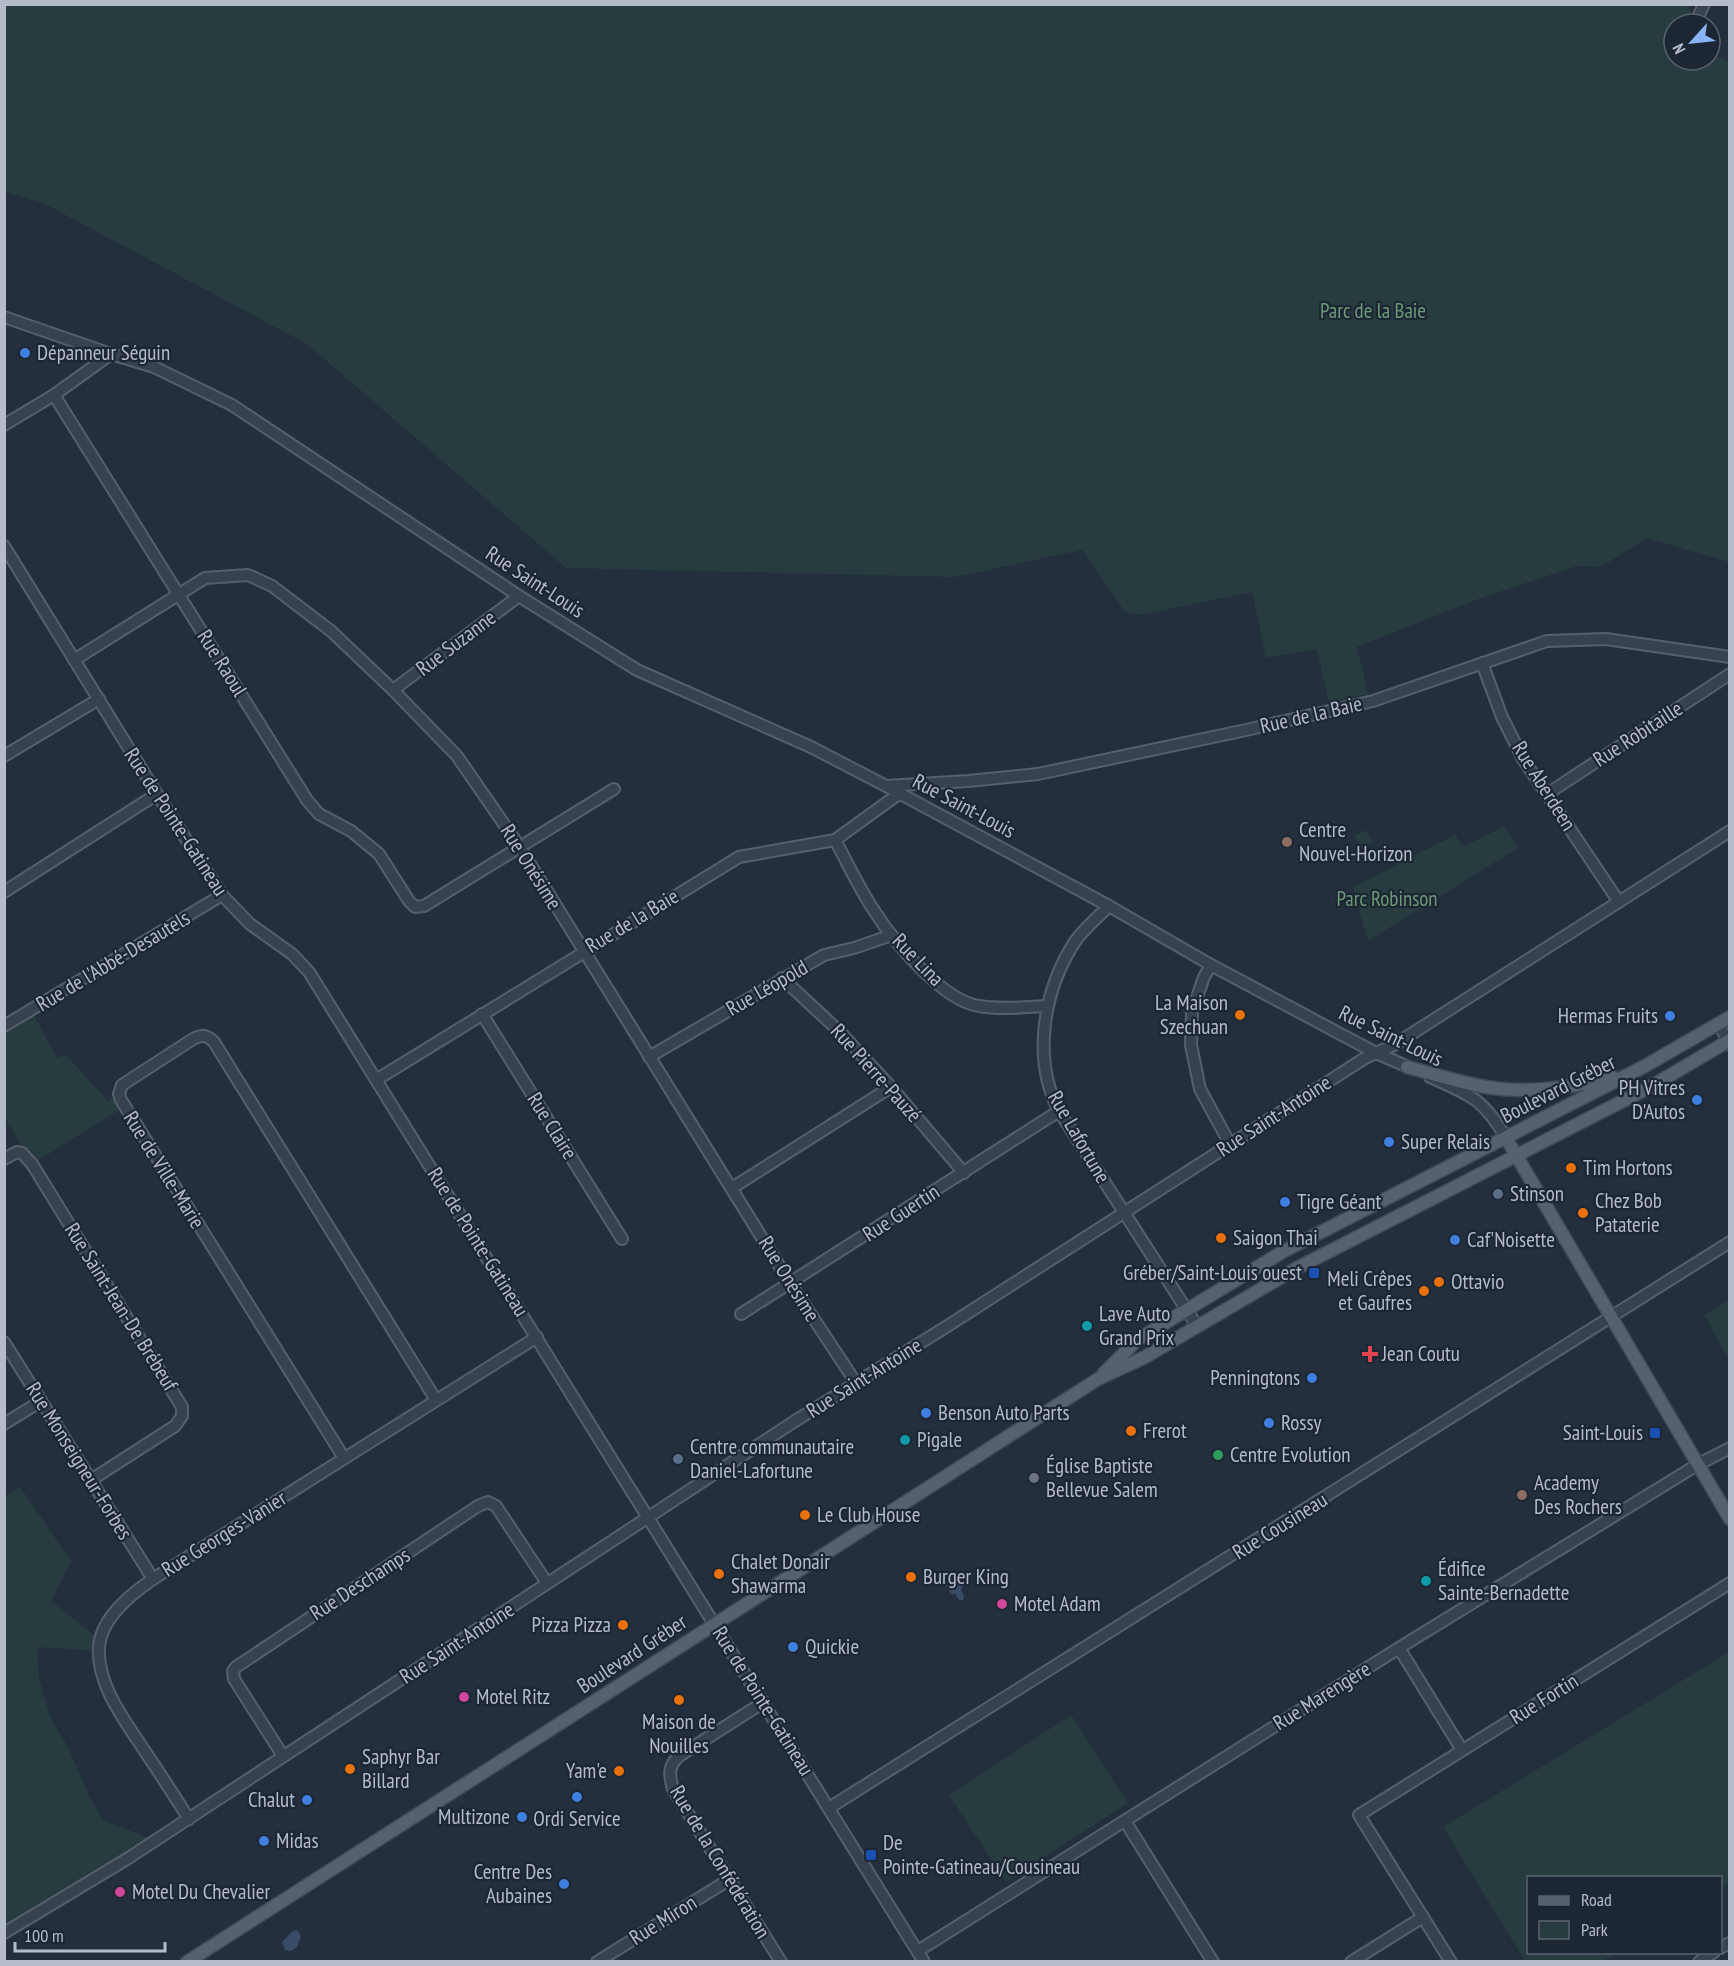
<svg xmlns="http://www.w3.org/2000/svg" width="1734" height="1966" font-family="'PT Sans Narrow',sans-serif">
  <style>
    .green { fill: #263c3f }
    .water { fill: #394c67 }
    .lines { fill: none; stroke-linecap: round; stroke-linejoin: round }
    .minor-casing { stroke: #565f6c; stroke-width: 14 }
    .major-casing { stroke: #414a57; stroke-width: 15 }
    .minor { stroke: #38414e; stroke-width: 10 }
    .major { stroke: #56606e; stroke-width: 12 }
    .shop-dot { fill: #3f7fe0; stroke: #1d2633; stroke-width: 2 }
    .education-dot { fill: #8d6e63; stroke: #1d2633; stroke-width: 2 }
    .food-dot { fill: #e8710a; stroke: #1d2633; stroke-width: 2 }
    .service-dot { fill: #5c6f8a; stroke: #1d2633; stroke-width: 2 }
    .transit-dot { fill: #1a4fb4; stroke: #1d2633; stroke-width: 2 }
    .culture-dot { fill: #0f9aa8; stroke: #1d2633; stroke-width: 2 }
    .health-dot { fill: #e0444e; stroke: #1d2633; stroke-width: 2 }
    .leisure-dot { fill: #2e9e5b; stroke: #1d2633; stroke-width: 2 }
    .worship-dot { fill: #6b7280; stroke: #1d2633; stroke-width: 2 }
    .hotel-dot { fill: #d1479c; stroke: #1d2633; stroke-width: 2 }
    .labels { text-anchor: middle; stroke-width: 4.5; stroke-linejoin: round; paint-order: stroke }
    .park-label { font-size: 21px; fill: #6b9a76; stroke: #1d2633 }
    .poi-label { font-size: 21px; fill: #b4bcc9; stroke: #1d2633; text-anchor: start }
    .street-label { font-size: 21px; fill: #b4bcc9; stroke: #1d2633 }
  </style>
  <rect width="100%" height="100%" fill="#242f3e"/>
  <!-- green -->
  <g class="green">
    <path d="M 4,5 L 1688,5 L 1696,24 L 1674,24 L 1674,60 L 1710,60 L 1710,54 L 1729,61 L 1729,562 L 1647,538 L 1601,567 L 1577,566 L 1481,598 L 1357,647 L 1368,694 L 1329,703 L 1317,649 L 1266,658 L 1252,592 L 1139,615 L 1125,612 L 1082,550 L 955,577 L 566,568 L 307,344 L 45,204 L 5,192 Z"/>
    <path d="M 1504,826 L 1518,848 L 1368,941 L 1353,887 L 1455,835 L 1463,847 Z"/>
    <path d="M 1366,830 L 1373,842 L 1361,848 L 1355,835 Z"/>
    <path d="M 31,1010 L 57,1058 L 66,1055 L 108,1101 L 119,1094 L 124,1107 L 32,1164 L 5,1118 L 4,1026 Z"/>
    <path d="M 1729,1300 L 1729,1359 L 1704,1315 Z"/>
    <path d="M 20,1487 L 71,1561 L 51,1601 L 100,1640 L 99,1651 L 37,1647 L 39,1678 L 50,1717 L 68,1747 L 89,1796 L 103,1820 L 156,1841 L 4,1933 L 4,1498 Z"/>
    <path d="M 1729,1652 L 1729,1883 L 1721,1888 L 1720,1878 L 1528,1878 L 1528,1952 L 1617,1953 L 1603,1961 L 1525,1961 L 1443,1827 Z"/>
    <path d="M 1071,1715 L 1128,1803 L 1006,1882 L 949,1795 Z"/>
  </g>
  <!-- water -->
  <g class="water">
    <path d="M 956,1579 L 958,1579 L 963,1587 L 961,1590 L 964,1596 L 963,1600 L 959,1600 L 955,1594 L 951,1594 L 946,1586 Z"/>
    <path d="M 297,1930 L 301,1936 L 297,1947 L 291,1951 L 285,1950 L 282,1942 L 293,1931 Z"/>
  </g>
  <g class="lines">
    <!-- minor casing -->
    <g class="minor-casing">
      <g id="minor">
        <path d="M 1695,24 L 1704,4"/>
        <path d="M 4,317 L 111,354 L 154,367 L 232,405 L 519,596 L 637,670 L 811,747 L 886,786 L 1109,906 L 1211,965 L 1376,1053 L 1413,1069"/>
        <path d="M 54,395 L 307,800 L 319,814 L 351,831 L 379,854 L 409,901 L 415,907 L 424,906 L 614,789"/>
        <path d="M 4,425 L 54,395 L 111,354"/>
        <path d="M 4,546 L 157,794 L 222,895 L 250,924 L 292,954 L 309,972 L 924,1962"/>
        <path d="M 74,660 L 205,578 L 248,575 L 272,586 L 331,631 L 393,690 L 457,756 L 519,846 L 785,1275 L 856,1383"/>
        <path d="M 1482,663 L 1502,717 L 1523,759 L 1619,902"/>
        <path d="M 393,690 L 519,596"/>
        <path d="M 4,756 L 99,699"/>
        <path d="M 886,786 L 968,781 L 1038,774 L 1246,730 L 1373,701 L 1547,641 L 1606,639 L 1730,657"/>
        <path d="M 1547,794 L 1730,674"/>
        <path d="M 835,840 C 848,864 860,890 875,912 C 894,942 943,1001 979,1006 C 1001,1010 1025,1007 1047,1006"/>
        <path d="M 4,892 L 157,794"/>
        <path d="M 1109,906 C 1097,918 1082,930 1074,943 C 1043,992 1032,1059 1059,1111 L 1197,1326"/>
        <path d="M 1211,965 L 1204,977 L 1192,1012 L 1191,1045 L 1200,1089 L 1230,1144"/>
        <path d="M 782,978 L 840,1032 L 891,1087 L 964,1173"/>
        <path d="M 482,1014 L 622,1239"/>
        <path d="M 1719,1024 L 1730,1045"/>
        <path d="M 4,1026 L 222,895"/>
        <path d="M 649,1057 L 824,955 L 854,948 L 892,935"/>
        <path d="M 1430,1077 C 1470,1095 1483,1098 1506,1138"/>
        <path d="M 376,1080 L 739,857 L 835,840 L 900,793"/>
        <path d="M 4,1159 L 17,1152 L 22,1153 L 32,1164 L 182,1407 L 182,1416 L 175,1426 L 91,1480"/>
        <path d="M 732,1188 L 891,1087"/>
        <path d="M 741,1314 L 1059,1111"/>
        <path d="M 4,1342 L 153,1579"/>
        <path d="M 4,1424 L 41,1401"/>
        <path d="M 344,1458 L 121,1100 L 119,1094 L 122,1085 L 193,1039 C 202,1034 207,1035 214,1042 L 436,1400"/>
        <path d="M 1399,1648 L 1462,1750"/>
        <path d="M 764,1702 L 679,1756 C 668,1766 669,1775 673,1789 L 781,1962"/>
        <path d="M 283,1756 L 234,1679 L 233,1671 L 236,1667 L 478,1506 L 488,1502 L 496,1506 L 547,1583"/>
        <path d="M 829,1808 L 1730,1242"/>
        <path d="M 189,1819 C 175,1797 161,1775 146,1753 C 126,1722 96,1685 99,1646 C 102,1617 131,1594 153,1579 L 537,1337"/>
        <path d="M 1125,1821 L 1213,1962"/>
        <path d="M 4,1933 L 127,1859 L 795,1421 L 949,1325 L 1365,1058 L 1394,1045 L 1730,831"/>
        <path d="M 1720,1948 L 1730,1943"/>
        <path d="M 918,1951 L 1399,1648 L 1697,1465 L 1730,1448"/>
        <path d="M 597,1962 L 730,1879"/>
        <path d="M 1351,1962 L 1423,1917"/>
        <path d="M 1451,1962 L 1359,1815 L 1730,1583"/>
        <path d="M 1699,1962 L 1714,1952"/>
      </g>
    </g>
    <!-- major casing -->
    <g class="major-casing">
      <g id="major">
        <path d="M 1407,1067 C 1438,1075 1470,1086 1502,1089 C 1539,1092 1577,1087 1613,1077"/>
        <path d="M 1506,1138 L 1730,1519"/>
        <path d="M 1104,1373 L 1137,1340 L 1284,1251 L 1645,1066 L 1730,1017"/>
        <path d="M 187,1962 L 1098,1379 L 1145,1357 L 1297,1268 L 1650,1087 L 1730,1040"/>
      </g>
    </g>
    <!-- minor -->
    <use href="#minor" class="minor"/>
    <!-- major -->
    <use href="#major" class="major"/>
  </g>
  <!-- markers -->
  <g class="shop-dot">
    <circle cx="25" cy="353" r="6"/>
    <circle cx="1670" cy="1016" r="6"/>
    <circle cx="1697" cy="1100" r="6"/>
    <circle cx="1389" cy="1142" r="6"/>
    <circle cx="1285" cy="1202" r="6"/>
    <circle cx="1455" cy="1240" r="6"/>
    <circle cx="1312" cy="1378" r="6"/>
    <circle cx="926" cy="1413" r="6"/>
    <circle cx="1269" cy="1423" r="6"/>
    <circle cx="793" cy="1647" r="6"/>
    <circle cx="577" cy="1797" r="6"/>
    <circle cx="307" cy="1800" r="6"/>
    <circle cx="522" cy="1817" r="6"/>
    <circle cx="264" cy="1841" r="6"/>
    <circle cx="564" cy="1884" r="6"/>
  </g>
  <g class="education-dot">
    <circle cx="1287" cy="842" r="6"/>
    <circle cx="1522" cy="1495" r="6"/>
  </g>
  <g class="food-dot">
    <circle cx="1240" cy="1015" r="6"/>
    <circle cx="1571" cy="1168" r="6"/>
    <circle cx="1583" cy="1213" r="6"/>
    <circle cx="1221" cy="1238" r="6"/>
    <circle cx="1439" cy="1282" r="6"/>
    <circle cx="1424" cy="1291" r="6"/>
    <circle cx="1131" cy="1431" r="6"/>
    <circle cx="805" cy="1515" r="6"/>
    <circle cx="719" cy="1574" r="6"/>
    <circle cx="911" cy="1577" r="6"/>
    <circle cx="623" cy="1625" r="6"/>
    <circle cx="679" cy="1700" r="6"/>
    <circle cx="350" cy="1769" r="6"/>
    <circle cx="619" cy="1771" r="6"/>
  </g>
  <g class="service-dot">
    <circle cx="1498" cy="1194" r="6"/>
    <circle cx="678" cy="1459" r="6"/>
  </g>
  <g class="transit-dot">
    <rect x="1308" y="1267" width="12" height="12" rx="3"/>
    <rect x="1649" y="1427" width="12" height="12" rx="3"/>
    <rect x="865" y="1849" width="12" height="12" rx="3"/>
  </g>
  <g class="culture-dot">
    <circle cx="1087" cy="1326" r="6"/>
    <circle cx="905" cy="1440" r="6"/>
    <circle cx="1426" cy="1581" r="6"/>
  </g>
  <path class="health-dot" d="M1367 1345h6v6h6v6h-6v6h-6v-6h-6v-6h6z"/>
  <circle class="leisure-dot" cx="1218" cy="1455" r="6"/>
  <circle class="worship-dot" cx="1034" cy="1478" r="6"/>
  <g class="hotel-dot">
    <circle cx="1002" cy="1604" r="6"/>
    <circle cx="464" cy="1697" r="6"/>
    <circle cx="120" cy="1892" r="6"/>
  </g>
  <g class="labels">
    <!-- park labels -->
    <g class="park-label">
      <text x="1373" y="318">Parc de la Baie</text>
      <text x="1387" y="906">Parc Robinson</text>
    </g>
    <!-- poi labels -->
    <g class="poi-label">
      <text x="37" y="360">Dépanneur Séguin</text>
      <text x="1299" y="837">Centre<tspan x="1299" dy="24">Nouvel-Horizon</tspan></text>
      <text x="1228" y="1010" text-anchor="end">La Maison<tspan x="1228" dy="24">Szechuan</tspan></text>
      <text x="1658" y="1023" text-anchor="end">Hermas Fruits</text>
      <text x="1685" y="1095" text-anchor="end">PH Vitres<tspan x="1685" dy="24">D'Autos</tspan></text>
      <text x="1401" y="1149">Super Relais</text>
      <text x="1583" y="1175">Tim Hortons</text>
      <text x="1510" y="1201">Stinson</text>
      <text x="1595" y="1208">Chez Bob<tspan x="1595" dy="24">Pataterie</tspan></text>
      <text x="1297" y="1209">Tigre Géant</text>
      <text x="1233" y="1245">Saigon Thai</text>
      <text x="1467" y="1247">Caf'Noisette</text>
      <text x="1302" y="1280" text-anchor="end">Gréber/Saint-Louis ouest</text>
      <text x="1412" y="1286" text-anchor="end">Meli Crêpes<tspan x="1412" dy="24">et Gaufres</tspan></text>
      <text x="1451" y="1289">Ottavio</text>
      <text x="1099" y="1321">Lave Auto<tspan x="1099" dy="24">Grand Prix</tspan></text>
      <text x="1382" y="1361">Jean Coutu</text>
      <text x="1300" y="1385" text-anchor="end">Penningtons</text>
      <text x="938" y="1420">Benson Auto Parts</text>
      <text x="1281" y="1430">Rossy</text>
      <text x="1143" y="1438">Frerot</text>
      <text x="1643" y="1440" text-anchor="end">Saint-Louis</text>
      <text x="917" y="1447">Pigale</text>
      <text x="690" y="1454">Centre communautaire<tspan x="690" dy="24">Daniel-Lafortune</tspan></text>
      <text x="1230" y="1462">Centre Evolution</text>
      <text x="1046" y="1473">Église Baptiste<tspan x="1046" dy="24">Bellevue Salem</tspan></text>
      <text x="1534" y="1490">Academy<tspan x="1534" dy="24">Des Rochers</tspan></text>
      <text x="817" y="1522">Le Club House</text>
      <text x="731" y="1569">Chalet Donair<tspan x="731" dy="24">Shawarma</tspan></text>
      <text x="1438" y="1576">Édifice<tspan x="1438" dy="24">Sainte-Bernadette</tspan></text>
      <text x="923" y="1584">Burger King</text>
      <text x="1014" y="1611">Motel Adam</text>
      <text x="611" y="1632" text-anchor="end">Pizza Pizza</text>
      <text x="805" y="1654">Quickie</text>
      <text x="476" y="1704">Motel Ritz</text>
      <text x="679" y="1729" text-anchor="middle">Maison de<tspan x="679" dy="24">Nouilles</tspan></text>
      <text x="362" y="1764">Saphyr Bar<tspan x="362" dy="24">Billard</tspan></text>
      <text x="607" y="1778" text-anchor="end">Yam'e</text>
      <text x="295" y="1807" text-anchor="end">Chalut</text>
      <text x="510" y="1824" text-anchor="end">Multizone</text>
      <text x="577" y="1826" text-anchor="middle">Ordi Service</text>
      <text x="276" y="1848">Midas</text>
      <text x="883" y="1850">De<tspan x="883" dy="24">Pointe-Gatineau/Cousineau</tspan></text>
      <text x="552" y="1879" text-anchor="end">Centre Des<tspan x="552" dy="24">Aubaines</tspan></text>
      <text x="132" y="1899">Motel Du Chevalier</text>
    </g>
    <!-- street labels -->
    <g class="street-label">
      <text transform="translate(535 582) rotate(33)" y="7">Rue Saint-Louis</text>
      <text transform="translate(456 643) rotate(-37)" y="7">Rue Suzanne</text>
      <text transform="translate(222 663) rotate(58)" y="7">Rue Raoul</text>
      <text transform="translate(1311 715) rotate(-13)" y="7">Rue de la Baie</text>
      <text transform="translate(1638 734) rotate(-33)" y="7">Rue Robitaille</text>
      <text transform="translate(1544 786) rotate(58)" y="7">Rue Aberdeen</text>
      <text transform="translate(964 806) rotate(28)" y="7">Rue Saint-Louis</text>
      <text transform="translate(176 822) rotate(57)" y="7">Rue de Pointe-Gatineau</text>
      <text transform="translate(531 867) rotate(58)" y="7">Rue Onésime</text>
      <text transform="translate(632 921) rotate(-31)" y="7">Rue de la Baie</text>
      <text transform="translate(918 960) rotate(46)" y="7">Rue Lina</text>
      <text transform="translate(113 961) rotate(-31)" y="7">Rue de l'Abbé-Desautels</text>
      <text transform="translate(767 988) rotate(-30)" y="7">Rue Léopold</text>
      <text transform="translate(1391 1036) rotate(26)" y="7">Rue Saint-Louis</text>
      <text transform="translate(876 1073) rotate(48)" y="7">Rue Pierre-Pauzé</text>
      <text transform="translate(1558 1089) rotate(-27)" y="7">Boulevard Gréber</text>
      <text transform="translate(1274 1116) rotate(-33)" y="7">Rue Saint-Antoine</text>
      <text transform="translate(552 1126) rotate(58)" y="7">Rue Claire</text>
      <text transform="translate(1079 1137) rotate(60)" y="7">Rue Lafortune</text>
      <text transform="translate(164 1170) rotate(58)" y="7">Rue de Ville-Marie</text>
      <text transform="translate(901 1213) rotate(-33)" y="7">Rue Guertin</text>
      <text transform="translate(478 1242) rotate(58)" y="7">Rue de Pointe-Gatineau</text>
      <text transform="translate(789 1279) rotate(58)" y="7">Rue Onésime</text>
      <text transform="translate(121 1307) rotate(58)" y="7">Rue Saint-Jean-De Brébeuf</text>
      <text transform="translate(864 1378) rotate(-32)" y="7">Rue Saint-Antoine</text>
      <text transform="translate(79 1461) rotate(58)" y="7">Rue Monseigneur-Forbes</text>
      <text transform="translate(1280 1526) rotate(-32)" y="7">Rue Cousineau</text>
      <text transform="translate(224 1534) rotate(-32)" y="7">Rue Georges-Vanier</text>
      <text transform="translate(360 1584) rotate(-33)" y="7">Rue Deschamps</text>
      <text transform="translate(457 1643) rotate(-33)" y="7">Rue Saint-Antoine</text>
      <text transform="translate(632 1654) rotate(-33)" y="7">Boulevard Gréber</text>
      <text transform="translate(1322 1696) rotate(-32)" y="7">Rue Marengère</text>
      <text transform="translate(1544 1699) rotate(-32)" y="7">Rue Fortin</text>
      <text transform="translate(763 1701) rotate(58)" y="7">Rue de Pointe-Gatineau</text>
      <text transform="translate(720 1862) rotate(59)" y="7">Rue de la Confédération</text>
      <text transform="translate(663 1920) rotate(-32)" y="7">Rue Miron</text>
    </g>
  </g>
  <!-- border -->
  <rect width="1734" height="1966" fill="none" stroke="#b4bcc9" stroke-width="12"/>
  <!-- legend -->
  <rect x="1527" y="1876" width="195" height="78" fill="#1d2633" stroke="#59626f" stroke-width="1.5"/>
  <rect x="1539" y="1896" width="30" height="9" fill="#56606e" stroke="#59626f" stroke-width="1.5"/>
  <text x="1581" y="1906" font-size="18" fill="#b4bcc9">Road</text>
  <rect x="1539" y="1921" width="30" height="18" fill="#263c3f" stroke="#59626f" stroke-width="1.5"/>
  <text x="1581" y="1936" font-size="18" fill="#b4bcc9">Park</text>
  <!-- north arrow -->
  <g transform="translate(1692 42) rotate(243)"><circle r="28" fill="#1d2633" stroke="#59626f" stroke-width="1.5"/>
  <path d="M0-4.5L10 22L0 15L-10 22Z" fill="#8ab4f8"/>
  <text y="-9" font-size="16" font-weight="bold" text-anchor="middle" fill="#b4bcc9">N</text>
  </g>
  <!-- scale -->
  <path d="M15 1942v9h150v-9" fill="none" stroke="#b4bcc9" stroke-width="3"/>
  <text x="24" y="1942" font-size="18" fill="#b4bcc9" stroke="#1d2633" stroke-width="4.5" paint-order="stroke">100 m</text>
</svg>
